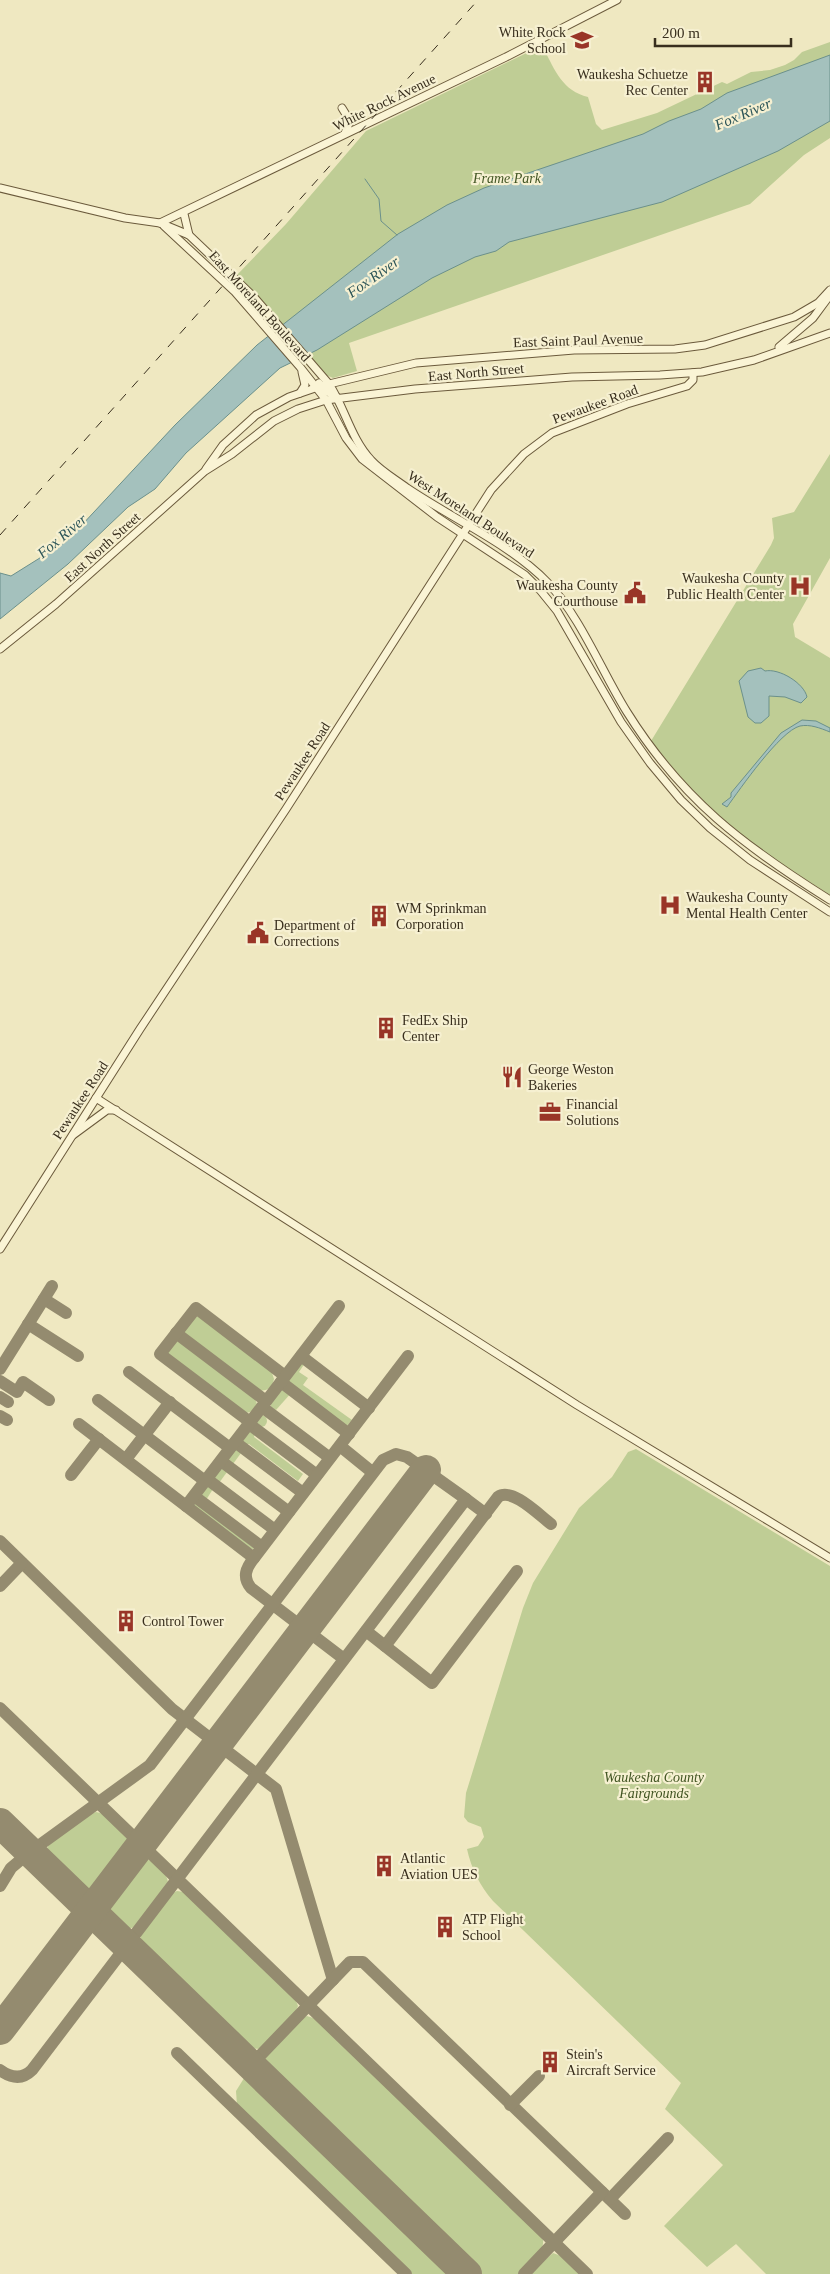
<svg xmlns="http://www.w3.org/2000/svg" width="830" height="2274" font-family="Georgia,serif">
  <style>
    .green { fill: #bfcd95 }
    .water { fill: #a4c1bd; stroke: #6b908b }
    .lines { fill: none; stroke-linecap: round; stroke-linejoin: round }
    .stream { stroke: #6b908b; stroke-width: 1 }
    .taxiway { stroke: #948b6f; stroke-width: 12 }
    .runway { stroke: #948b6f; stroke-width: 30 }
    .secondary-casing { stroke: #6b5a3c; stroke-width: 9 }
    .secondary { stroke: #faf4d5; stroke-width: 7 }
    .rail { stroke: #382e1d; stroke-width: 1; stroke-dasharray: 9 9; stroke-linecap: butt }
    .labels { text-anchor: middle; stroke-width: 4.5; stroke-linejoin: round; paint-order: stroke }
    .poi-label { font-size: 14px; fill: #382e1d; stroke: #f6f0d1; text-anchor: start }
    .street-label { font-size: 14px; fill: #382e1d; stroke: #f6f0d1 }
    .park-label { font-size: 14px; font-style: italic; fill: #425523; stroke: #f6f0d1 }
    .water-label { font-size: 15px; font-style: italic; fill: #2c5558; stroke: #f6f0d1 }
  </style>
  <rect width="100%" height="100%" fill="#efe8c1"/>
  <!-- green -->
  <g class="green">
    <path d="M 830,42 L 830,138 L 804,155 L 750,204 L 349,343 L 357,371 L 333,378 L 326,375 L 236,276 L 286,224 L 366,131 L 539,47 L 544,49 C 555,71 563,91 588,97 L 596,124 L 602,130 L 657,113 L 722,82 L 727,84 L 751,72 L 770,70 L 785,65 L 794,60 L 802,52 Z"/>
    <path d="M 830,454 L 830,558 L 793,624 L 795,637 L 830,658 L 830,895 C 797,874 761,854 731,829 C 701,803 676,772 651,741 L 771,545 L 774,538 L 772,518 L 794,512 Z"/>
    <path d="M 194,1315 L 199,1316 L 271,1370 L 274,1379 C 272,1389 265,1393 255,1389 L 183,1335 L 183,1328 Z"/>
    <path d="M 177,1338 L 253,1394 L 257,1404 C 254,1412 248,1415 240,1411 L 167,1356 L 167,1350 Z"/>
    <path d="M 300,1361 L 305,1363 L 299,1372 L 308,1378 L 303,1385 L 352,1420 L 345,1428 L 286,1383 L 285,1381 Z"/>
    <path d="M 281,1386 L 292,1392 L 276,1410 L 271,1407 L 271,1400 Z"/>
    <circle cx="261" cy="1421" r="6"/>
    <path d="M 251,1430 L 255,1432 L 254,1437 L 303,1474 L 298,1481 L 249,1444 L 243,1445 L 241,1439 Z"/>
    <path d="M 238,1449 L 241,1453 L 233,1464 L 229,1464 L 227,1457 L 233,1450 Z"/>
    <path d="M 636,1449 L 830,1566 L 830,2274 L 766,2274 L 736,2244 L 707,2267 L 664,2226 L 723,2165 L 665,2109 L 681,2083 L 493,1901 C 480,1886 471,1868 467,1849 L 478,1846 L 484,1837 L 481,1827 L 468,1822 L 464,1817 L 466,1793 L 523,1608 L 533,1583 L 579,1508 L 612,1477 L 628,1452 Z"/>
    <path d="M 224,1467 L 227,1472 L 219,1483 L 216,1483 L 213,1477 L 220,1468 Z"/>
    <path d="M 205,1486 L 210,1486 L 213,1489 L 206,1500 L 200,1495 Z"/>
    <path d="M 195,1503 L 254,1548 L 253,1549 L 247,1548 L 193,1507 Z"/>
    <path d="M 96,1812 C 107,1813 129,1834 130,1845 L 99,1887 L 95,1891 L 88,1892 L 49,1856 L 47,1848 L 51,1842 L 86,1816 Z"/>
    <path d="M 145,1859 C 155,1861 168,1873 168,1884 L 136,1927 L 126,1929 C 117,1924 106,1914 108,1904 L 137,1863 Z"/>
    <path d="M 177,1891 L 184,1892 L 296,2001 L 298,2006 L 295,2013 L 260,2049 L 248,2048 L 140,1944 L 141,1935 L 171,1894 Z"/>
    <path d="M 307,2016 L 316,2019 L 541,2235 C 550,2249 528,2264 518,2274 L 482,2274 L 268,2067 L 265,2059 L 268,2053 L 301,2019 Z"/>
    <path d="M 246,2075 L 452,2274 L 412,2274 L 237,2105 L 236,2091 Z"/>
    <path d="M 553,2253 L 561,2256 L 581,2274 L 529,2274 Z"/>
  </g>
  <!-- water -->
  <g class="water">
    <path d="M 830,55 L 830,121 L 778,151 L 662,202 L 509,242 L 496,251 L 475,257 L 432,278 L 317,350 L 280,368 L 186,453 L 155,489 L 128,507 L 68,564 L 0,619 L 0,573 L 11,576 L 67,541 L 175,425 L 257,345 L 398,234 L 447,205 L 484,188 L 643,134 L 669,121 L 701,109 L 727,93 Z"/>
    <path d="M 761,668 L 765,671 C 779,668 804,683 807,697 L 801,703 L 785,697 L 769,696 L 769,716 L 761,723 L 755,723 L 748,717 L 739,681 L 748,671 Z"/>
    <path d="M 802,720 L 816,721 L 830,728 L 830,732 C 820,728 810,724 800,726 C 780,731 740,789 727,807 L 722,804 L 731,797 L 731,793 L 781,733 Z"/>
  </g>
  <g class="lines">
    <!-- stream -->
    <path class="stream" d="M 365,179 L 379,199 L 381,221 L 397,235"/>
    <!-- taxiway -->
    <g class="taxiway">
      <path d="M 44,1299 L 66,1313"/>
      <path d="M 28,1324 L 78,1356"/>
      <path d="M 176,1333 L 266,1401"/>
      <path d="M 301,1356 L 369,1408"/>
      <path d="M 0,1369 L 52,1286"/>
      <path d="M 129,1372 L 230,1448"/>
      <path d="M 0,1381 L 17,1392 L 23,1382 L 49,1400"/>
      <path d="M 281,1382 L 349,1434"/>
      <path d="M 0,1397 L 8,1402"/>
      <path d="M 98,1400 L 205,1481"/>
      <path d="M 262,1407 L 330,1458"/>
      <path d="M 0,1416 L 7,1420"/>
      <path d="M 250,1422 L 160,1354 L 196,1308 L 285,1376"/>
      <path d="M 79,1424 L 254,1558"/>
      <path d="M 249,1424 L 317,1475"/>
      <path d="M 235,1442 L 303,1493"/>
      <path d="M 340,1446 L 372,1472"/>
      <path d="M 126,1459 L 170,1402"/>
      <path d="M 221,1461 L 289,1512"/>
      <path d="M 71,1475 L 99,1439"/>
      <path d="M 207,1479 L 275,1530"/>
      <path d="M 194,1496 L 262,1547"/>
      <path d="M 466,1499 L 486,1514"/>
      <path d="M 186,1506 L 339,1306"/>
      <path d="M 0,1541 L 172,1709 L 276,1789 L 333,1980"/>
      <path d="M 0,1586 L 22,1563"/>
      <path d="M 366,1631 L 432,1683 L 517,1571"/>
      <path d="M 385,1646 L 498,1497 C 512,1487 539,1515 551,1524"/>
      <path d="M 344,1659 L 251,1588 C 242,1577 246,1568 254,1558 L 408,1356"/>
      <path d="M 0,1708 L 587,2274"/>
      <path d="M 0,1886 L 11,1868 L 30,1852 L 150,1765 L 383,1460 L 396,1454 L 407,1457 L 466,1499 L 32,2070 C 22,2080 11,2078 0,2070"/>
      <path d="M 177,2053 L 406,2274"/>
      <path d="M 251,2065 L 350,1962 L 363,1962 L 625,2214"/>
      <path d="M 510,2105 L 539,2076"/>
      <path d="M 610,2199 L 668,2138"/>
      <path d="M 524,2274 L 602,2192"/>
    </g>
    <!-- runway -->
    <g class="runway">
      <path d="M 0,1823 L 467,2274"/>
      <path d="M 0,2030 L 426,1470"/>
    </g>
    <!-- secondary casing -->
    <g class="secondary-casing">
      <g id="secondary">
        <path d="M 342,108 L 350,121 L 345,133"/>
        <path d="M 0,188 L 125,218 L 160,223 L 189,235 L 253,296 L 329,384 C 345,408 351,439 371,460 C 381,471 395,479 407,488 C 451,518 512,545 548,583 C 580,616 602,672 627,712 C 682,800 744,846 830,900"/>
        <path d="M 184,214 L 189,235"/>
        <path d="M 160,223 L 506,57 L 617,0"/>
        <path d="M 164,226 L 235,292 L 300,367 L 326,400 L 346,438 L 362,459 L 437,517 L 525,575 L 540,590 L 557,611 L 621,722 L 650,763 L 681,800 L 710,828 L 750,860 L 830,912"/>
        <path d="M 779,347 L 813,318 L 830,295"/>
        <path d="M 319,383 L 326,391 L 338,398"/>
        <path d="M 300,393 L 305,385 L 302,372"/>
        <path d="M 206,469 L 223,445 L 256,415 L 289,397 L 321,386 L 416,363 L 574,350 L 675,349 L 705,345 L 794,317 L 818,303 L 830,290"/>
        <path d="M 0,649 L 56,604 L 205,471 L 232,454 L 274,421 L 298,409 L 326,400 L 415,389 L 572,377 L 660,375 L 702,372 L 754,360 L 830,333"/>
        <path d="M 96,1098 L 577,1405 L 830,1558"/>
        <path d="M 73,1135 L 107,1110 L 116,1110"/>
        <path d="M 0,1249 L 140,1029 L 286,809 L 491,490 L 524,454 L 552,433 L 627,404 L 687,386 L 693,380 L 693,373"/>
      </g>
    </g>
    <!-- secondary -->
    <use href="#secondary" class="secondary"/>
    <!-- rail -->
    <path class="rail" d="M 0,535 L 478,0"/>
  </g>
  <!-- icons -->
  <defs>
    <g id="school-bare" transform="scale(1.725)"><path d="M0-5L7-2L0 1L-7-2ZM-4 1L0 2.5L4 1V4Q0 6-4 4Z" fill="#993527" stroke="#f6f0d1" stroke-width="2.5" paint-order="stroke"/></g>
    <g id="building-bare" transform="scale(1.725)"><path d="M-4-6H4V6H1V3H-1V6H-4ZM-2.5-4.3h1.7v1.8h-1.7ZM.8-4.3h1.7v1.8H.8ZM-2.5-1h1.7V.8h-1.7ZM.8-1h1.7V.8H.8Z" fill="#993527" stroke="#f6f0d1" stroke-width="2.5" paint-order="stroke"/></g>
    <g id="hospital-bare" transform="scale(1.725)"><path d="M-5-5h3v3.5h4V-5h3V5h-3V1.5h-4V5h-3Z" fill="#993527" stroke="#f6f0d1" stroke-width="2.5" paint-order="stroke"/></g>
    <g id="civic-bare" transform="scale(1.725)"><path d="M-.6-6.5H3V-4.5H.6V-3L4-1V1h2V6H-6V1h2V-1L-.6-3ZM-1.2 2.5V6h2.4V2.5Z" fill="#993527" stroke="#f6f0d1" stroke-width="2.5" paint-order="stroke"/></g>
    <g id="restaurant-bare" transform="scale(1.725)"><path d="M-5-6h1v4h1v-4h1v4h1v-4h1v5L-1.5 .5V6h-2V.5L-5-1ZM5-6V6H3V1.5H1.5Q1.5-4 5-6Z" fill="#993527" stroke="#f6f0d1" stroke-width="2.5" paint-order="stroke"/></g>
    <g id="office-bare" transform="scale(1.725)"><path d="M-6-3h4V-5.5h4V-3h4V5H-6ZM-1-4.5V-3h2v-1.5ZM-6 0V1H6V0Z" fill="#993527" stroke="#f6f0d1" stroke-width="2.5" paint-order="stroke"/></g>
  </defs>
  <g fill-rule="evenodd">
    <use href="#school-bare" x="582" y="40"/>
    <use href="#building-bare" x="705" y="82"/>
    <use href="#hospital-bare" x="800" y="586"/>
    <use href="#civic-bare" x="635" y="593"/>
    <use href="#hospital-bare" x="670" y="905"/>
    <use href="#building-bare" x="379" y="916"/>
    <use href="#civic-bare" x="258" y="933"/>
    <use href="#building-bare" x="386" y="1028"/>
    <use href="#restaurant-bare" x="512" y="1077"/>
    <use href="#office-bare" x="550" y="1112"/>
    <use href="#building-bare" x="126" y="1621"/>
    <use href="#building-bare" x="384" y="1866"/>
    <use href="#building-bare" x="445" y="1927"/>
    <use href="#building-bare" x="550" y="2062"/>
  </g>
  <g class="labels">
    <!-- poi labels -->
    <g class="poi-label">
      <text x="566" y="37" text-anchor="end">White Rock<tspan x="566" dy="16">School</tspan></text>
      <text x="688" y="79" text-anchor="end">Waukesha Schuetze<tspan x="688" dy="16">Rec Center</tspan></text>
      <text x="784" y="583" text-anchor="end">Waukesha County<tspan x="784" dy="16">Public Health Center</tspan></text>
      <text x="618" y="590" text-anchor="end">Waukesha County<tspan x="618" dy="16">Courthouse</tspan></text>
      <text x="686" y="902">Waukesha County<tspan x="686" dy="16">Mental Health Center</tspan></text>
      <text x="396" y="913">WM Sprinkman<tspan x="396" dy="16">Corporation</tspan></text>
      <text x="274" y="930">Department of<tspan x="274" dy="16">Corrections</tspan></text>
      <text x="402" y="1025">FedEx Ship<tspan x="402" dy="16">Center</tspan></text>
      <text x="528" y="1074">George Weston<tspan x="528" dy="16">Bakeries</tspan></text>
      <text x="566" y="1109">Financial<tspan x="566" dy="16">Solutions</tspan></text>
      <text x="142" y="1626">Control Tower</text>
      <text x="400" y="1863">Atlantic<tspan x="400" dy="16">Aviation UES</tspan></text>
      <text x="462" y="1924">ATP Flight<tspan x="462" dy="16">School</tspan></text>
      <text x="566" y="2059">Stein's<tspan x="566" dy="16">Aircraft Service</tspan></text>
    </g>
    <!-- street labels -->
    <g class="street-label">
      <text transform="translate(384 102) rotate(-26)" y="5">White Rock Avenue</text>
      <text transform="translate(260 306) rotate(48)" y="5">East Moreland Boulevard</text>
      <text transform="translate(578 340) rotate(-2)" y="5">East Saint Paul Avenue</text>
      <text transform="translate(476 372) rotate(-5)" y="5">East North Street</text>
      <text transform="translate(595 404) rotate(-20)" y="5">Pewaukee Road</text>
      <text transform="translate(471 514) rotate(33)" y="5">West Moreland Boulevard</text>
      <text transform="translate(102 547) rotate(-42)" y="5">East North Street</text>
      <text transform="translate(302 761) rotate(-57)" y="5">Pewaukee Road</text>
      <text transform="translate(80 1100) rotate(-57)" y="5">Pewaukee Road</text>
    </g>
    <!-- park labels -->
    <g class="park-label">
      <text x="507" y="183">Frame Park</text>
      <text x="654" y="1782">Waukesha County<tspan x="654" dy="16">Fairgrounds</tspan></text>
    </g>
    <!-- water labels -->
    <g class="water-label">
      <text transform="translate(743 114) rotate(-23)" y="5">Fox River</text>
      <text transform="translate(373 277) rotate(-35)" y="5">Fox River</text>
      <text transform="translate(62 536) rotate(-40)" y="5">Fox River</text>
    </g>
  </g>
  <!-- scale -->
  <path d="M655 38v8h136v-8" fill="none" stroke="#382e1d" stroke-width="2.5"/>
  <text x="662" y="38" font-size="15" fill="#382e1d" stroke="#f6f0d1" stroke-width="4" paint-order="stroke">200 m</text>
</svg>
